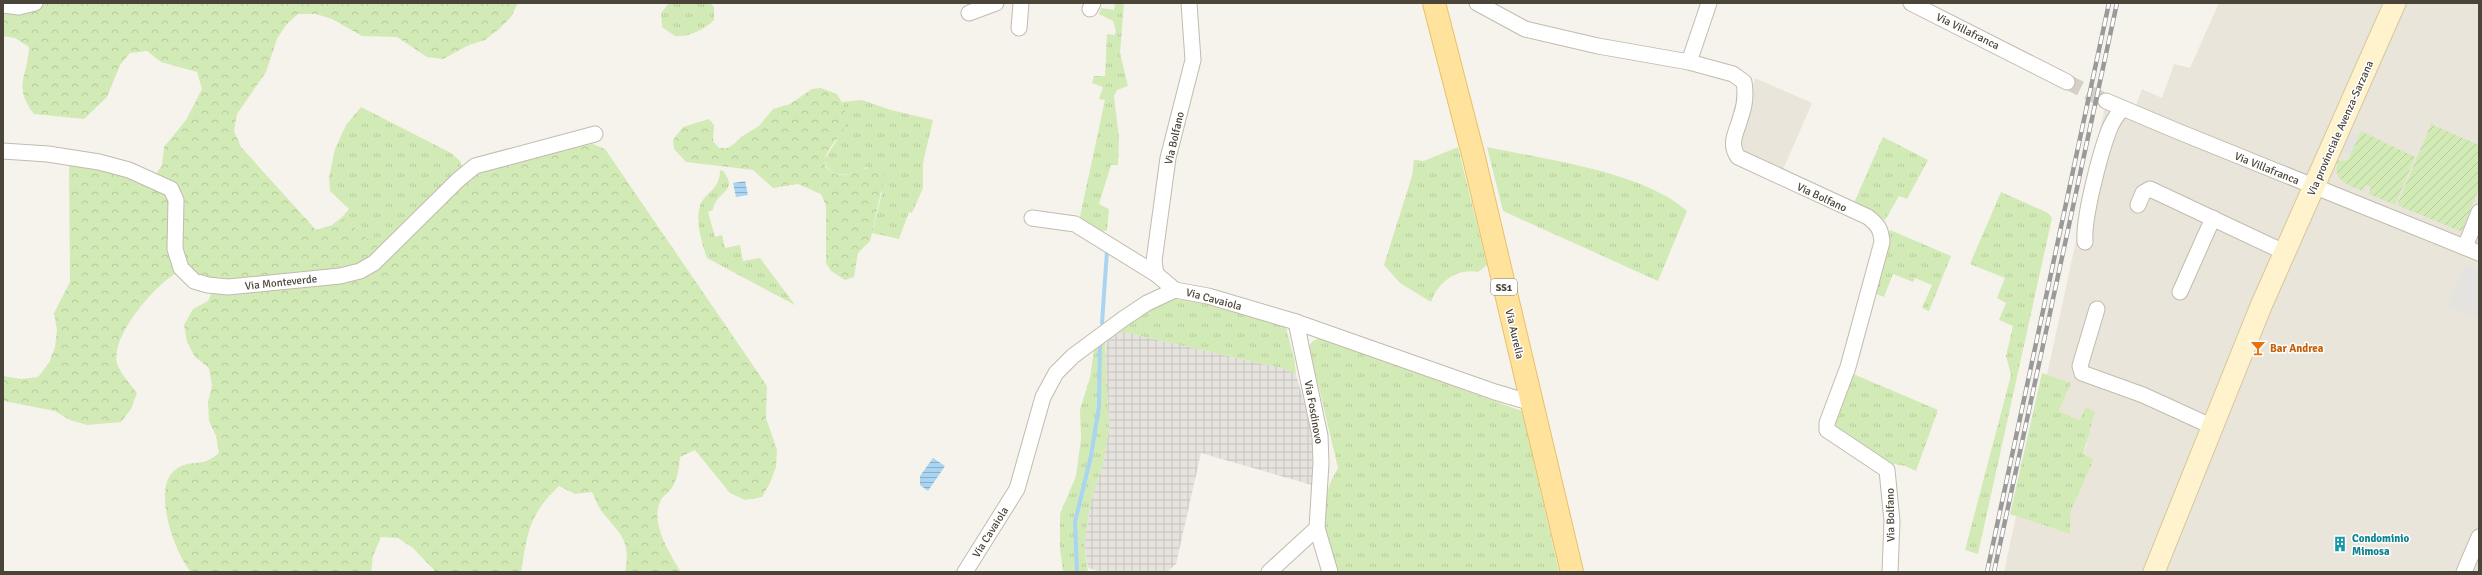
<svg xmlns="http://www.w3.org/2000/svg" width="2482" height="575" font-family="Signika,sans-serif">
  <style>
    .residential { fill: #eae5da }
    .industrial { fill: url(#industrial-grid) }
    .grass { fill: url(#grass-tufts) }
    .forest { fill: url(#forest-crowns) }
    .garden { fill: url(#garden-furrows) }
    .parking { fill: #e5e3e0 }
    .water { fill: url(#water-rules) }
    .lines { fill: none; stroke-linecap: round; stroke-linejoin: round }
    .stream { stroke: #a9d4f2; stroke-width: 4 }
    .street-tunnel { stroke: #d4d0c8; stroke-width: 15; stroke-dasharray: 15 8; stroke-linecap: butt }
    .street-casing { stroke: #c2bbae; stroke-width: 17 }
    .secondary-casing { stroke: #d6c79b; stroke-width: 23 }
    .primary-casing { stroke: #e6c16a; stroke-width: 24 }
    .street { stroke: #fff; stroke-width: 15 }
    .secondary { stroke: #fff3cd; stroke-width: 21 }
    .primary { stroke: #ffe39c; stroke-width: 22 }
    .rail-casing { stroke: #9a9a9a; stroke-width: 4.5 }
    .rail { stroke: #fff; stroke-width: 3; stroke-dasharray: 9; stroke-linecap: butt }
    .labels { text-anchor: middle; stroke-width: 3; stroke-linejoin: round; paint-order: stroke }
    .shield { fill: #fff; stroke: #817c74; stroke-width: 1 }
    .shield-label { font-size: 10px; font-weight: bold; fill: #4b4439 }
    .street-label { font-size: 11px; fill: #4b4439; stroke: #fff }
    .food-label { font-size: 11px; font-weight: bold; fill: #c56008; stroke: #fff; text-anchor: start }
    .culture-label { font-size: 11px; font-weight: bold; fill: #0d838f; stroke: #fff; text-anchor: start }
  </style>
  <defs>
    <pattern id="industrial-grid" width="8" height="8" patternUnits="userSpaceOnUse"><rect width="8" height="8" fill="#e6e2dd"/><path d="M0 4h8M4 0v8" fill="none" stroke="#c7c3be"/></pattern>
    <pattern id="grass-tufts" width="24" height="20" patternUnits="userSpaceOnUse"><rect width="24" height="20" fill="#d2eab5"/><path d="M3 7l-1-3M5 7V3M7 7l1-3M15 17l-1-3M17 17v-4M19 17l1-3" fill="none" stroke="#b6ca9c"/></pattern>
    <pattern id="forest-crowns" width="20" height="18" patternUnits="userSpaceOnUse"><rect width="20" height="18" fill="#d2eab5"/><path d="M2 6a3 3 0 1 1 6 0M12 15a3 3 0 1 1 6 0" fill="none" stroke="#b6ca9c"/></pattern>
    <pattern id="garden-furrows" width="10" height="10" patternUnits="userSpaceOnUse"><rect width="10" height="10" fill="#d2eab5"/><path d="M-1 1l2-2M0 10L10 0M9 11l2-2" fill="none" stroke="#b6ca9c"/></pattern>
    <pattern id="water-rules" width="6" height="5" patternUnits="userSpaceOnUse"><rect width="6" height="5" fill="#a9d4f2"/><path d="M0 2.5h6" fill="none" stroke="#8caec5"/></pattern>
  </defs>
  <rect width="100%" height="100%" fill="#f6f3ec"/>
  <!-- residential -->
  <g class="residential">
    <path d="M 2219,3 L 2479,3 L 2479,572 L 2004,572 L 2016,516 L 2070,534 L 2071,511 L 2094,459 L 2083,454 L 2087,444 L 2080,420 L 2059,411 L 2071,383 L 2047,375 L 2108,93 L 2135,108 L 2142,89 L 2162,98 L 2174,64 L 2190,68 Z"/>
    <path d="M 1755,78 L 1812,103 L 1782,172 L 1743,152 L 1741,147 L 1740,140 Z"/>
  </g>
  <!-- industrial -->
  <path class="industrial" d="M 1123,332 L 1285,369 L 1296,374 L 1312,431 L 1314,457 L 1312,485 L 1201,453 L 1176,564 L 1167,572 L 1101,572 L 1088,568 L 1084,545 L 1091,501 L 1103,465 L 1109,427 L 1105,354 L 1107,341 L 1117,334 Z"/>
  <!-- grass -->
  <g class="grass">
    <path d="M 669,3 L 710,3 L 714,7 L 714,20 C 704,30 689,37 675,36 L 662,27 L 661,13 Z"/>
    <path d="M 1115,3 L 1124,3 L 1120,53 L 1128,86 L 1117,90 L 1114,96 L 1119,138 L 1118,165 L 1111,165 L 1099,204 L 1109,209 L 1107,230 L 1102,232 L 1079,221 L 1105,100 L 1099,99 L 1103,87 L 1092,83 L 1094,76 L 1105,76 L 1107,34 L 1114,35 L 1116,32 L 1113,21 L 1099,14 L 1101,8 L 1114,10 Z"/>
    <path d="M 862,100 L 891,110 L 933,120 L 923,163 L 923,188 L 912,213 L 909,212 L 899,239 L 872,233 L 882,193 L 867,167 C 852,175 831,182 824,160 L 837,140 L 846,117 L 842,102 Z"/>
    <path d="M 361,107 L 451,153 L 460,161 L 462,167 L 381,251 L 342,217 L 349,209 L 330,191 L 329,177 L 335,149 L 346,125 Z"/>
    <path d="M 1883,137 L 1928,160 L 1907,199 L 1899,196 L 1885,220 L 1854,203 Z"/>
    <path d="M 1458,147 L 1487,265 L 1478,272 C 1457,268 1438,282 1431,302 L 1400,283 L 1384,265 L 1412,176 L 1414,160 L 1424,161 Z"/>
    <path d="M 1487,147 C 1547,160 1641,171 1687,211 L 1658,281 L 1503,211 Z"/>
    <path d="M 720,170 L 724,171 C 725,175 729,179 729,183 C 730,192 714,197 713,210 L 708,212 L 715,237 L 722,235 L 725,248 L 740,245 L 743,261 L 760,258 L 795,305 L 707,258 C 702,242 695,223 700,206 C 705,191 720,191 720,170 Z"/>
    <path d="M 2001,192 L 2048,213 L 2052,218 L 1978,554 L 1965,550 L 2011,375 L 2006,356 L 2013,326 L 1999,320 L 2006,303 L 1997,298 L 2005,278 L 1970,264 Z"/>
    <path d="M 1890,230 L 1951,256 L 1929,311 L 1922,308 L 1932,285 L 1915,278 L 1913,282 L 1893,274 L 1884,297 L 1873,293 Z"/>
    <path d="M 1175,299 L 1199,301 L 1285,324 L 1294,358 L 1296,374 L 1285,369 L 1123,332 L 1117,334 L 1148,309 Z"/>
    <path d="M 1106,335 L 1105,354 L 1109,427 L 1103,465 L 1091,501 L 1084,545 L 1088,572 L 1063,572 L 1060,549 L 1060,514 L 1076,476 L 1081,439 L 1080,409 L 1090,378 L 1095,343 Z"/>
    <path d="M 1319,338 L 1522,411 L 1559,572 L 1335,572 C 1325,531 1315,507 1338,468 L 1309,346 L 1313,341 Z"/>
    <path d="M 1851,373 L 1938,410 L 1916,471 L 1905,466 L 1889,463 L 1833,427 Z"/>
    <path d="M 2042,373 L 2071,383 L 2059,411 L 2080,420 L 2086,407 L 2095,412 L 2083,454 L 2094,459 L 2071,511 L 2070,534 L 2010,514 Z"/>
  </g>
  <!-- forest -->
  <g class="forest">
    <path d="M 3,3 L 518,3 L 511,17 L 499,29 L 485,40 L 469,45 L 443,59 L 427,57 L 397,37 L 362,36 L 332,19 L 316,14 L 298,14 L 286,25 L 277,39 L 266,72 L 237,114 L 234,131 L 241,147 L 316,230 L 332,225 L 342,217 L 387,255 L 460,186 L 478,174 L 532,155 L 593,144 L 605,149 L 767,386 L 766,418 L 777,450 L 776,467 L 770,483 L 762,497 L 745,500 L 730,493 L 695,450 L 680,457 C 679,468 678,479 671,489 C 668,493 663,496 661,500 C 649,522 670,554 681,572 L 625,572 C 631,540 621,535 602,512 C 598,507 595,498 592,492 L 575,494 L 559,486 C 528,516 528,532 521,572 L 436,572 L 413,548 L 398,538 L 381,537 L 373,556 L 371,572 L 191,572 C 175,554 151,488 175,470 C 185,462 192,464 203,462 C 209,461 215,456 219,453 L 216,436 L 209,421 L 208,402 L 212,386 L 209,368 L 195,357 L 187,342 L 184,325 L 193,309 L 208,301 L 212,292 L 187,283 L 175,274 C 154,286 107,340 118,366 C 122,375 131,385 137,393 L 131,409 L 121,422 L 87,425 L 70,420 L 55,411 L 4,401 L 3,376 L 21,379 L 38,377 L 49,363 L 55,347 L 57,330 L 54,313 L 70,282 L 69,163 L 155,176 L 162,165 L 164,147 L 186,120 L 202,89 L 197,72 L 161,62 L 147,51 L 130,53 L 120,65 L 107,97 L 84,119 L 34,114 C 12,85 28,77 29,47 L 15,38 L 3,36 Z"/>
    <path d="M 821,88 L 837,94 C 842,102 848,113 846,123 C 844,136 815,157 828,169 C 847,187 864,159 883,170 L 884,178 L 872,233 L 870,241 L 858,253 L 854,277 L 845,280 L 831,271 L 826,263 L 826,206 L 821,194 L 798,184 L 773,188 L 753,170 L 686,162 L 674,149 L 673,140 L 683,127 L 709,119 L 714,125 L 713,141 L 719,148 L 728,148 L 735,143 L 741,137 L 759,126 L 773,109 L 790,104 L 812,89 Z"/>
  </g>
  <!-- garden -->
  <g class="garden">
    <path d="M 2432,122 L 2433,125 L 2479,145 L 2479,188 L 2463,228 L 2460,231 L 2397,205 Z"/>
    <path d="M 2361,131 L 2415,157 L 2395,205 L 2369,194 L 2371,187 L 2365,185 L 2363,191 C 2349,185 2331,180 2338,161 L 2348,160 Z"/>
  </g>
  <!-- parking -->
  <g class="parking">
    <path d="M 2349,132 L 2358,135 L 2349,155 L 2341,152 Z"/>
    <path d="M 2465,264 L 2479,269 L 2479,319 L 2447,306 Z"/>
  </g>
  <!-- water -->
  <g class="water">
    <path d="M 745,181 L 748,195 L 736,197 L 733,183 Z"/>
    <path d="M 933,458 L 945,466 L 928,491 L 920,485 L 920,476 Z"/>
  </g>
  <g class="lines">
    <!-- stream -->
    <g class="stream">
      <path d="M 1102,323 L 1107,251"/>
      <path d="M 1077,572 L 1075,522 L 1091,456 L 1099,406 L 1100,341"/>
    </g>
    <!-- street-tunnel -->
    <path class="street-tunnel" d="M 2067,82 L 2106,101"/>
    <!-- street casing -->
    <g class="street-casing">
      <g id="street">
        <path d="M 1477,3 L 1525,29 L 1598,46 L 1689,62 L 1733,74 L 1744,82 C 1746,94 1745,105 1741,116 C 1737,132 1728,143 1738,157 L 1868,217 C 1878,225 1881,229 1882,242 L 1848,367 L 1827,423 L 1827,430 L 1887,470 L 1892,521 L 1890,572"/>
        <path d="M 1911,3 L 2067,82"/>
        <path d="M 3,5 L 19,7 L 35,3"/>
        <path d="M 1090,9 L 1093,3"/>
        <path d="M 969,13 L 996,3"/>
        <path d="M 1019,28 L 1021,3"/>
        <path d="M 1689,62 L 1709,3"/>
        <path d="M 2106,101 L 2177,131 L 2479,253"/>
        <path d="M 3,151 L 48,154 L 99,162 L 129,170 L 171,189 L 176,200 L 175,249 L 181,268 L 194,281 L 208,285 L 228,287 L 340,276 L 360,271 L 374,263 L 458,180 L 475,166 L 595,134"/>
        <path d="M 2138,205 L 2143,193 L 2150,189 L 2284,252"/>
        <path d="M 1032,218 L 1075,224 L 1156,274"/>
        <path d="M 2085,242 C 2083,218 2100,154 2109,130 C 2112,122 2117,115 2122,109"/>
        <path d="M 2465,247 L 2479,212"/>
        <path d="M 1175,290 L 1156,274 L 1154,261 L 1168,158 L 1193,60 L 1189,3"/>
        <path d="M 2180,292 L 2213,218"/>
        <path d="M 2097,309 L 2080,366 L 2082,373 L 2143,395 L 2211,426"/>
        <path d="M 1296,322 L 1320,436 L 1321,463 L 1317,528 L 1330,572"/>
        <path d="M 965,572 L 1017,489 L 1043,397 L 1056,373 L 1073,356 L 1123,319 L 1147,303 L 1175,290 L 1208,296 L 1296,322 L 1495,392 L 1532,403"/>
        <path d="M 1269,572 L 1317,528"/>
        <path d="M 2464,572 L 2479,537"/>
      </g>
    </g>
    <!-- secondary casing -->
    <g class="secondary-casing">
      <path id="secondary" d="M 2154,572 L 2261,306 L 2395,3"/>
    </g>
    <!-- primary casing -->
    <g class="primary-casing">
      <path id="primary" d="M 1434,3 L 1474,158 L 1572,572"/>
    </g>
    <!-- street -->
    <use href="#street" class="street"/>
    <!-- secondary -->
    <use href="#secondary" class="secondary"/>
    <!-- primary -->
    <use href="#primary" class="primary"/>
    <!-- rail casing -->
    <g class="rail-casing">
      <g id="rail">
        <path d="M 1987,572 L 2109,3"/>
        <path d="M 1994,572 L 2117,3"/>
      </g>
    </g>
    <!-- rail -->
    <use href="#rail" class="rail"/>
  </g>
  <!-- icons -->
  <defs>
    <g id="bar-bare" transform="scale(1.2)"><path d="M-6-5H6L.8 .8V4.5H3.5V6h-7V4.5H-.8V.8Z" fill="#e8710a" stroke="#fff" stroke-width="2.5" paint-order="stroke"/></g>
    <g id="building-bare" transform="scale(1.2)"><path d="M-4-6H4V6H1V3H-1V6H-4ZM-2.5-4.3h1.7v1.8h-1.7ZM.8-4.3h1.7v1.8H.8ZM-2.5-1h1.7V.8h-1.7ZM.8-1h1.7V.8H.8Z" fill="#0f9aa8" stroke="#fff" stroke-width="2.5" paint-order="stroke"/></g>
  </defs>
  <g fill-rule="evenodd">
    <use href="#bar-bare" x="2258" y="348"/>
    <use href="#building-bare" x="2340" y="544"/>
  </g>
  <g class="labels">
    <!-- shield labels -->
    <rect class="shield" x="1491" y="279" width="26" height="16" rx="3"/>
    <g class="shield-label">
      <text x="1504" y="291">SS1</text>
    </g>
    <!-- street labels -->
    <g class="street-label">
      <text transform="translate(1968 31) rotate(26)" y="4">Via Villafranca</text>
      <text transform="translate(2340 128) rotate(-66)" y="4">Via provinciale Avenza-Sarzana</text>
      <text transform="translate(1174 138) rotate(-77)" y="4">Via Bolfano</text>
      <text transform="translate(2267 168) rotate(22)" y="4">Via Villafranca</text>
      <text transform="translate(1822 197) rotate(25)" y="4">Via Bolfano</text>
      <text transform="translate(281 282) rotate(-6)" y="4">Via Monteverde</text>
      <text transform="translate(1214 299) rotate(15)" y="4">Via Cavaiola</text>
      <text transform="translate(1515 334) rotate(77)" y="4">Via Aurelia</text>
      <text transform="translate(1314 412) rotate(80)" y="4">Via Fosdinovo</text>
      <text transform="translate(1890 515) rotate(-91)" y="4">Via Bolfano</text>
      <text transform="translate(990 532) rotate(-58)" y="4">Via Cavaiola</text>
    </g>
    <!-- food labels -->
    <g class="food-label">
      <text x="2270" y="352">Bar Andrea</text>
    </g>
    <!-- culture labels -->
    <g class="culture-label">
      <text x="2352" y="542">Condominio<tspan x="2352" dy="13">Mimosa</tspan></text>
    </g>
  </g>
  <!-- border -->
  <rect width="2482" height="575" fill="none" stroke="#4b4439" stroke-width="8"/>
</svg>
